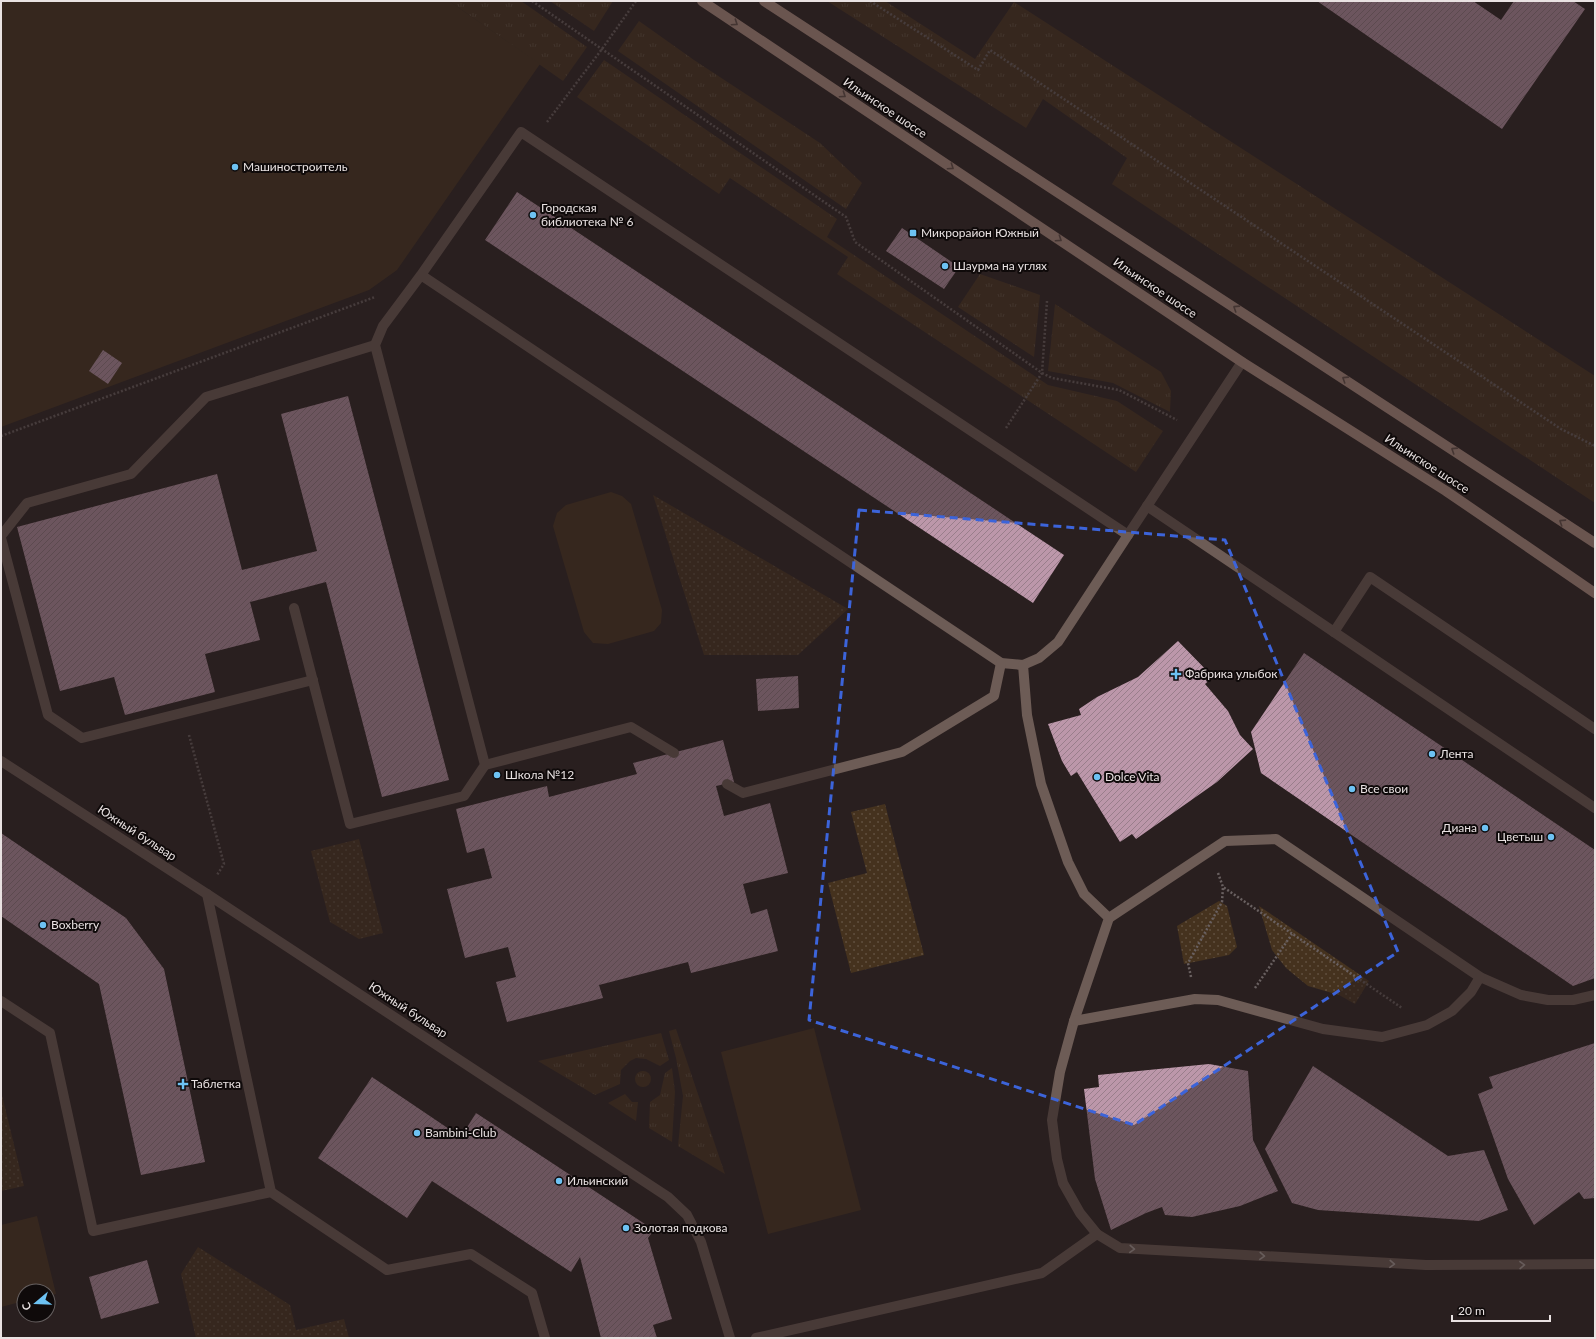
<svg xmlns="http://www.w3.org/2000/svg" width="1596" height="1339" font-family="Lato,sans-serif">
  <style>
    .grass { fill: url(#grass-tufts) }
    .park { fill: url(#park-dots) }
    .pitch { fill: #45321e }
    .building { fill: url(#building-hatch) }
    .lines { fill: none; stroke-linecap: round; stroke-linejoin: round }
    .path { stroke: #696060; stroke-width: 2.5; stroke-dasharray: 2 2; stroke-linecap: butt }
    .lane { stroke: #6d5c56; stroke-width: 10 }
    .street { stroke: #6d5c56; stroke-width: 10 }
    .primary { stroke: #b8978b; stroke-width: 10 }
    .oneway { stroke: #64504a }
    .oneway2 { stroke: #b1a6a3 }
    .marked { fill: none; stroke: #3c64da; stroke-width: 3; stroke-dasharray: 8 5; stroke-linejoin: round }
    .poi-dot { fill: #6dc2f3; stroke: #0f0a0a; stroke-width: 1.5 }
    .labels { text-anchor: middle; stroke-width: 4; stroke-linejoin: round; paint-order: stroke }
    .street-label { font-size: 12px; fill: #e9e2e2; stroke: #0f0a0a }
    .poi-label { font-size: 12px; fill: #e9e2e2; stroke: #0f0a0a; text-anchor: start }
  </style>
  <defs>
    <pattern id="grass-tufts" width="24" height="20" patternUnits="userSpaceOnUse"><rect width="24" height="20" fill="#45321e"/><path d="M3 7l-1-3M5 7V3M7 7l1-3M15 17l-1-3M17 17v-4M19 17l1-3" fill="none" stroke="#604f3e"/></pattern>
    <pattern id="park-dots" width="8" height="8" patternUnits="userSpaceOnUse"><rect width="8" height="8" fill="#45321e"/><path d="M2 2h.1M6 6h.1" fill="none" stroke="#604f3e" stroke-width="1.8" stroke-linecap="round"/></pattern>
    <pattern id="building-hatch" width="6" height="6" patternUnits="userSpaceOnUse"><rect width="6" height="6" fill="#bc97aa"/><path d="M-1 1l2-2M0 6l6-6M5 7l2-2" fill="none" stroke="#997e8b"/></pattern>
  </defs>
  <rect width="100%" height="100%" fill="#291f1f"/>
  <!-- grass -->
  <g class="grass">
    <path d="M 449,1 L 521,1 L 587,47 L 563,81 Z"/>
    <path d="M 550,1 L 613,1 L 594,31 Z"/>
    <path d="M 827,1 L 885,1 L 975,59 L 1014,2 L 1595,376 L 1595,503 L 1112,184 L 1127,158 L 1043,99 L 1026,128 Z"/>
    <path d="M 639,21 L 694,60 L 820,143 L 862,183 L 846,209 L 618,51 Z"/>
    <path d="M 604,60 L 837,219 L 827,237 L 1048,385 L 1117,401 L 1163,431 L 1136,472 L 837,274 L 848,257 L 730,178 L 719,194 L 577,97 Z"/>
    <path d="M 980,274 L 1040,295 L 1034,357 L 958,307 Z"/>
    <path d="M 1055,304 L 1161,372 L 1171,391 L 1170,412 L 1113,383 L 1048,371 Z"/>
    <path d="M 676,1029 L 725,1174 L 678,1146 L 683,1096 L 676,1058 L 669,1031 Z"/>
    <path d="M 661,1033 L 669,1060 L 660,1066 L 646,1059 L 636,1058 L 630,1061 L 621,1070 L 620,1084 L 595,1095 L 538,1061 Z"/>
    <path d="M 672,1068 L 675,1092 L 672,1142 L 649,1128 L 650,1102 L 660,1095 L 665,1073 Z"/>
    <circle cx="643" cy="1079" r="8"/>
    <path d="M 625,1094 L 632,1102 L 638,1102 L 636,1121 L 608,1103 Z"/>
  </g>
  <!-- park -->
  <g class="park">
    <path d="M 653,495 L 848,609 L 798,655 L 704,655 Z"/>
    <path d="M 885,804 L 924,955 L 851,973 L 828,883 L 867,873 L 851,812 Z"/>
    <path d="M 359,839 L 383,933 L 359,939 L 330,922 L 311,851 Z"/>
    <path d="M 1219,901 L 1227,906 L 1237,947 L 1229,955 L 1184,964 L 1177,926 Z"/>
    <path d="M 1259,906 L 1369,981 L 1355,1004 L 1339,995 L 1308,986 L 1286,968 L 1272,950 Z"/>
    <path d="M 1,1091 L 24,1186 L 1,1191 Z"/>
    <path d="M 198,1247 L 290,1305 L 296,1330 L 344,1319 L 349,1338 L 196,1338 L 181,1274 Z"/>
  </g>
  <!-- pitch -->
  <g class="pitch">
    <path d="M 1,1 L 449,1 L 540,64 L 397,270 L 369,290 L 1,427 Z"/>
    <path d="M 611,492 L 622,496 L 631,504 L 662,610 L 661,623 L 654,631 L 608,644 L 593,643 L 584,632 L 553,526 L 557,513 L 566,505 Z"/>
    <path d="M 814,1028 L 861,1210 L 768,1234 L 721,1052 Z"/>
    <path d="M 37,1216 L 56,1294 L 48,1296 L 48,1291 L 24,1291 L 24,1301 L 1,1307 L 1,1225 Z"/>
  </g>
  <!-- building -->
  <g class="building">
    <path d="M 1317,1 L 1473,1 L 1501,20 L 1514,1 L 1573,1 L 1585,9 L 1502,129 Z"/>
    <path d="M 517,192 L 1064,555 L 1033,603 L 485,240 Z"/>
    <path d="M 902,228 L 959,267 L 944,289 L 886,251 Z"/>
    <path d="M 103,350 L 122,363 L 108,384 L 89,371 Z"/>
    <path d="M 348,396 L 449,780 L 382,797 L 326,582 L 250,602 L 260,640 L 205,654 L 215,692 L 125,715 L 114,677 L 60,691 L 17,527 L 217,474 L 242,570 L 317,551 L 281,414 Z"/>
    <path d="M 1178,641 L 1213,677 L 1205,684 L 1228,711 L 1240,735 L 1253,749 L 1217,782 L 1136,839 L 1132,834 L 1120,842 L 1077,772 L 1071,776 L 1062,761 L 1048,724 L 1081,715 L 1079,709 L 1097,697 L 1138,677 Z"/>
    <path d="M 1304,653 L 1595,850 L 1595,978 L 1573,986 L 1261,773 L 1251,732 Z"/>
    <path d="M 798,676 L 799,708 L 758,711 L 756,679 Z"/>
    <path d="M 723,740 L 734,782 L 716,786 L 724,816 L 770,803 L 788,873 L 743,884 L 751,914 L 767,909 L 778,951 L 691,973 L 688,962 L 599,985 L 603,998 L 507,1022 L 496,982 L 516,977 L 508,947 L 465,958 L 447,889 L 492,878 L 484,848 L 467,853 L 456,809 L 547,786 L 549,797 L 637,774 L 633,763 Z"/>
    <path d="M 1,833 L 126,918 L 164,969 L 205,1162 L 141,1175 L 99,984 L 1,916 Z"/>
    <path d="M 1595,1043 L 1595,1198 L 1584,1199 L 1579,1192 L 1534,1225 L 1508,1179 L 1478,1094 L 1493,1088 L 1489,1077 Z"/>
    <path d="M 1209,1064 L 1248,1071 L 1253,1140 L 1278,1191 L 1240,1206 L 1192,1217 L 1165,1215 L 1162,1207 L 1146,1213 L 1111,1230 L 1095,1179 L 1084,1089 L 1099,1087 L 1098,1075 Z"/>
    <path d="M 1313,1066 L 1448,1156 L 1484,1150 L 1508,1210 L 1479,1221 L 1318,1210 L 1292,1203 L 1265,1149 Z"/>
    <path d="M 372,1077 L 461,1137 L 476,1113 L 654,1230 L 648,1238 L 672,1319 L 653,1325 L 657,1338 L 601,1338 L 580,1257 L 571,1272 L 432,1181 L 407,1218 L 318,1158 Z"/>
    <path d="M 147,1260 L 159,1303 L 101,1319 L 89,1277 Z"/>
  </g>
  <g class="lines">
    <!-- path -->
    <g class="path">
      <path d="M 532,1 L 846,217 L 855,242 L 1042,373 L 1052,378 L 1119,390 L 1177,420"/>
      <path d="M 870,1 L 978,70 L 990,50 L 1561,429 L 1595,446"/>
      <path d="M 547,122 L 602,49 L 636,1"/>
      <path d="M 1006,428 L 1042,373 L 1047,301"/>
      <path d="M 1,436 L 375,297"/>
      <path d="M 189,735 L 224,864 L 217,875"/>
      <path d="M 1218,873 L 1223,887 L 1402,1008"/>
      <path d="M 1191,977 L 1188,963 L 1222,902 L 1223,887"/>
      <path d="M 1255,988 L 1292,934"/>
    </g>
    <!-- lane -->
    <g class="lane">
      <path d="M 1147,506 L 1334,632 L 1370,577 L 1595,729"/>
      <path d="M 1,536 L 27,503 L 131,474 L 206,397 L 375,345"/>
      <path d="M 1,538 L 48,715 L 82,738 L 313,680"/>
      <path d="M 294,608 L 350,824 L 464,796 L 485,765 L 375,345 L 383,326 L 421,275 L 521,132 L 1128,535 L 1058,642 L 1039,658 L 1023,665 L 1001,663 L 421,275"/>
      <path d="M 1334,632 L 1595,808"/>
      <path d="M 1023,665 L 1027,715 L 1041,784 L 1068,862 L 1084,894 L 1109,918 L 1074,1021 L 1060,1072 L 1052,1120 L 1057,1159 L 1063,1183 L 1080,1213 L 1097,1234 L 1120,1248 L 1426,1265 L 1595,1264"/>
      <path d="M 485,765 L 631,727 L 674,753"/>
      <path d="M 727,784 L 743,793 L 902,752 L 994,696 L 1001,663"/>
      <path d="M 207,894 L 271,1192"/>
      <path d="M 1109,918 L 1225,841 L 1276,839 L 1480,977 L 1521,995 L 1548,1000 L 1573,1000 L 1595,995"/>
      <path d="M 1,1001 L 50,1033 L 93,1231 L 271,1192 L 387,1270 L 471,1254 L 532,1293 L 545,1338"/>
      <path d="M 1074,1021 L 1195,999 L 1218,1000 L 1323,1029 L 1382,1037 L 1427,1025 L 1452,1011 L 1471,992 L 1480,977"/>
      <path d="M 756,1338 L 1042,1273 L 1097,1234"/>
    </g>
    <!-- street -->
    <g class="street">
      <path d="M 1128,535 L 1242,362"/>
      <path d="M 1,761 L 207,894 L 668,1197 L 687,1215 L 701,1242 L 730,1338"/>
    </g>
    <!-- primary -->
    <g class="primary">
      <path d="M 702,1 L 1242,362 L 1446,491 L 1595,593"/>
      <path d="M 764,1 L 1595,543"/>
    </g>
  </g>
  <!-- one-way arrows -->
  <defs><path id="oneway-chevron" d="M-2-3.5L2.5 0L-2 3.5" fill="none" stroke-width="1.6" stroke-linecap="round" stroke-linejoin="round"/></defs>
  <g class="oneway">
    <use href="#oneway-chevron" transform="translate(735 23) rotate(34)"/>
    <use href="#oneway-chevron" transform="translate(843 95) rotate(34)"/>
    <use href="#oneway-chevron" transform="translate(951 167) rotate(34)"/>
    <use href="#oneway-chevron" transform="translate(1059 239) rotate(34)"/>
    <use href="#oneway-chevron" transform="translate(1236 308) rotate(-147)"/>
    <use href="#oneway-chevron" transform="translate(1345 379) rotate(-147)"/>
    <use href="#oneway-chevron" transform="translate(1454 450) rotate(-147)"/>
    <use href="#oneway-chevron" transform="translate(1562 522) rotate(-147)"/>
  </g>
  <g class="oneway2">
    <use href="#oneway-chevron" transform="translate(1132 1249) rotate(3)"/>
    <use href="#oneway-chevron" transform="translate(1262 1256) rotate(3)"/>
    <use href="#oneway-chevron" transform="translate(1392 1264) rotate(3)"/>
    <use href="#oneway-chevron" transform="translate(1522 1265) rotate(-1)"/>
  </g>
  <!-- marked area -->
  <path d="M0 0H1596V1339H0ZM 859,510 L 1225,540 L 1398,952 L 1134,1125 L 809,1020 Z" fill="#291f1f" fill-opacity=".55" fill-rule="evenodd"/>
  <path class="marked" d="M 859,510 L 1225,540 L 1398,952 L 1134,1125 L 809,1020 Z"/>
  <!-- markers -->
  <g class="poi-dot">
    <circle cx="235" cy="167" r="4"/>
    <circle cx="533" cy="215" r="4"/>
    <rect x="909" y="229" width="8" height="8" rx="2"/>
    <circle cx="945" cy="266" r="4"/>
    <path d="M1174 668h4v4h4v4h-4v4h-4v-4h-4v-4h4z"/>
    <circle cx="1432" cy="754" r="4"/>
    <circle cx="497" cy="775" r="4"/>
    <circle cx="1097" cy="777" r="4"/>
    <circle cx="1352" cy="789" r="4"/>
    <circle cx="1485" cy="828" r="4"/>
    <circle cx="1551" cy="837" r="4"/>
    <circle cx="43" cy="925" r="4"/>
    <path d="M181 1078h4v4h4v4h-4v4h-4v-4h-4v-4h4z"/>
    <circle cx="417" cy="1133" r="4"/>
    <circle cx="559" cy="1181" r="4"/>
    <circle cx="626" cy="1228" r="4"/>
  </g>
  <g class="labels">
    <!-- street labels -->
    <g class="street-label">
      <text transform="translate(885 108) rotate(34)" y="4">Ильинское шоссе</text>
      <text transform="translate(1155 288) rotate(34)" y="4">Ильинское шоссе</text>
      <text transform="translate(1427 464) rotate(33)" y="4">Ильинское шоссе</text>
      <text transform="translate(137 833) rotate(33)" y="4">Южный бульвар</text>
      <text transform="translate(408 1010) rotate(33)" y="4">Южный бульвар</text>
    </g>
    <!-- poi labels -->
    <g class="poi-label">
      <text x="243" y="171">Машиностроитель</text>
      <text x="541" y="212">Городская<tspan x="541" dy="14">библиотека № 6</tspan></text>
      <text x="921" y="237">Микрорайон Южный</text>
      <text x="953" y="270">Шаурма на углях</text>
      <text x="1185" y="678">Фабрика улыбок</text>
      <text x="1440" y="758">Лента</text>
      <text x="505" y="779">Школа №12</text>
      <text x="1105" y="781">Dolce Vita</text>
      <text x="1360" y="793">Все свои</text>
      <text x="1477" y="832" text-anchor="end">Диана</text>
      <text x="1543" y="841" text-anchor="end">Цветыш</text>
      <text x="51" y="929">Boxberry</text>
      <text x="191" y="1088">Таблетка</text>
      <text x="425" y="1137">Bambini-Club</text>
      <text x="567" y="1185">Ильинский</text>
      <text x="634" y="1232">Золотая подкова</text>
    </g>
  </g>
  <!-- border -->
  <rect width="1596" height="1339" fill="none" stroke="#e9e2e2" stroke-width="4"/>
  <!-- north arrow -->
  <g transform="translate(36 1303) rotate(251)"><circle r="19" fill="#0f0a0a" stroke="#666060"/>
  <path d="M0-3L7 15L0 10L-7 15Z" fill="#6dc2f3"/>
  <text y="-6" font-size="11" font-weight="bold" text-anchor="middle" fill="#e9e2e2">С</text>
  </g>
  <!-- scale -->
  <path d="M1452 1315v6h98v-6" fill="none" stroke="#e9e2e2" stroke-width="2"/>
  <text x="1458" y="1315" font-size="12" fill="#e9e2e2" stroke="#0f0a0a" stroke-width="3" paint-order="stroke">20 m</text>
</svg>
